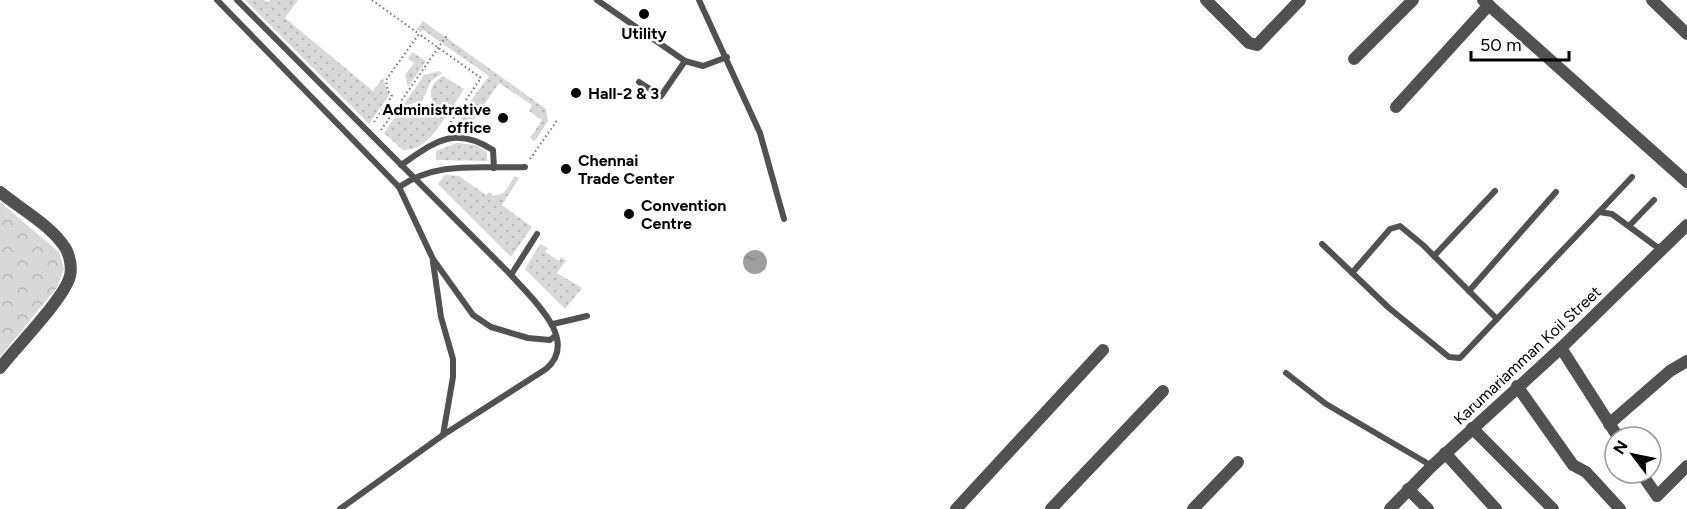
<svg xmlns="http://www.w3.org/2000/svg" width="1687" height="509" font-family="Figtree,sans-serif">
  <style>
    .grass { fill: url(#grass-dots) }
    .park { fill: url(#park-crowns) }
    .water { fill: url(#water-ripples) }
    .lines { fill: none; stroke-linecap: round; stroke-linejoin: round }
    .path { stroke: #737373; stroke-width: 2; stroke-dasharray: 1.5 3; stroke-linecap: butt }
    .service { stroke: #515151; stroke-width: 6 }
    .minor { stroke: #515151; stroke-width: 12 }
    .poi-dot { fill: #000; stroke: #fff; stroke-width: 2 }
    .labels { text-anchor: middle; stroke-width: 5; stroke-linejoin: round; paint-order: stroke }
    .poi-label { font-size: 16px; font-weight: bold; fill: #000; stroke: #fff; text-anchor: start }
    .street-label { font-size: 16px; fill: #000; stroke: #fff }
  </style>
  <defs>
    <pattern id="grass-dots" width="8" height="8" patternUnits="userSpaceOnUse" patternTransform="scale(1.5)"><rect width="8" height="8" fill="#d8d8d8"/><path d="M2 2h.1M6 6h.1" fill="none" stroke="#b8b8b8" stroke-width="1.8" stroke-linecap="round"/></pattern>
    <pattern id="park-crowns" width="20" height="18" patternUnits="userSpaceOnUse" patternTransform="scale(1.5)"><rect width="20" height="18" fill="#d8d8d8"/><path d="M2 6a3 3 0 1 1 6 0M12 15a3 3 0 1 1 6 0" fill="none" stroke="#b8b8b8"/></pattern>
    <pattern id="water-ripples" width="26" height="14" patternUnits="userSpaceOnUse" patternTransform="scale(1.5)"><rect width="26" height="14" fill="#9f9f9f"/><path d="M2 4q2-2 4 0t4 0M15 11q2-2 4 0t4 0" fill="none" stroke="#878787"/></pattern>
  </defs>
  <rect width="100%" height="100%" fill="#fff"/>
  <!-- grass -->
  <g class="grass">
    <path d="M 245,0 L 264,0 L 268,3 L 270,0 L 298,0 L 285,18 L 373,91 L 383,78 L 389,95 L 369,124 Z"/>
    <path d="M 423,21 L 546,109 L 548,121 L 535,141 L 530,138 L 542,120 L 529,111 L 532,105 L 499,83 L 467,129 L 461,125 L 462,113 L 489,76 L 423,30 L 420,32 L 416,30 Z"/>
    <path d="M 412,52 L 426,61 L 408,87 L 405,75 L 414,63 L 408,59 Z"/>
    <path d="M 439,71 L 442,73 L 431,81 L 422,101 L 403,106 L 424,75 Z"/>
    <path d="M 443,76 L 464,89 L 450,111 L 435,106 C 427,93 431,83 443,76 Z"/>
    <path d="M 430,104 L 434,111 L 446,116 C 436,132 424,150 403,150 L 384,133 L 401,108 L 412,109 Z"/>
    <path d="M 457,143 L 477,145 L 487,153 L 487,161 L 436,160 L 436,151 Z"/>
    <path d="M 445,175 L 459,176 L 486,195 L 489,192 L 494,196 L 504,193 L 515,176 L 519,178 L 502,205 L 532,227 L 511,257 L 438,184 Z"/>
    <path d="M 540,244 L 548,248 L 545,252 L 559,261 L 561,257 L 566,260 L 557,273 L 582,288 L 565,309 L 525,269 Z"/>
  </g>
  <!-- park -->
  <path class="park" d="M 0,202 L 59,252 L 64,269 L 57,287 L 0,357 Z"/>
  <!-- water -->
  <circle class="water" cx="755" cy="262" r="12"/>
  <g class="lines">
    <!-- path -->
    <g class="path">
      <path d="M 372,0 L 419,34"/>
      <path d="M 374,122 L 392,96 L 388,91 L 386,80 L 419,34 L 481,78 L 446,129"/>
      <path d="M 381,130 L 447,35"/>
      <path d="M 530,159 L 558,119"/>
    </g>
    <!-- service -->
    <g class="service">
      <path d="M 217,0 L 399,187 L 433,259 L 473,315 L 491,327 L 528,338 L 550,340 L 555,336"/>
      <path d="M 237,0 L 511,275 C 532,299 580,340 546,369 L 443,435 L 340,509"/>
      <path d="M 597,0 L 685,61"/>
      <path d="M 699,0 L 760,133 L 784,219"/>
      <path d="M 639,82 L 661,96 L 685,61 L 703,66 L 727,57"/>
      <path d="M 401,165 C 435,142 454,125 493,150 L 494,168"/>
      <path d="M 399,187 C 438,160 480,169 525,167"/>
      <path d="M 1599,212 L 1632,177"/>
      <path d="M 1630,225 L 1654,200"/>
      <path d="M 1322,244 L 1389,308 L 1449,357 L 1460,358 L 1497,319"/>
      <path d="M 1434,256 L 1495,191"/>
      <path d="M 433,262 L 441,317 L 453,359 L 453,377 L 443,435"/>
      <path d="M 1352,273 L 1390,229 L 1400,226 L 1423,245 L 1497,319 L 1599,212 L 1612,214 L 1661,250"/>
      <path d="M 511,275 L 537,234"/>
      <path d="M 1469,291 L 1556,192"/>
      <path d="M 553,324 L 587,316"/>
      <path d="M 1286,373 L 1326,404 L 1432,466"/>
    </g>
    <!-- minor -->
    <g class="minor">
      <path d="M 1206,0 L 1249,43 L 1257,45 L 1300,0"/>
      <path d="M 1483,0 L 1687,182"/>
      <path d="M 1652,0 L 1687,34"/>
      <path d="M 1354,59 L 1413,0"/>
      <path d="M 1396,107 L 1489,5"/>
      <path d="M 0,192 C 21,209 52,226 66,249 C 70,257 72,268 70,276 C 64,299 16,347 0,368"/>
      <path d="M 1561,348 L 1618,437"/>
      <path d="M 1517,386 L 1573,465 L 1586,472 L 1620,509"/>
      <path d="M 1609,424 L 1670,371 L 1687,361"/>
      <path d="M 1472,428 L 1553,509"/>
      <path d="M 1445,453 L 1496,509"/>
      <path d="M 1641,473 L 1657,496 L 1687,466"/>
      <path d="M 1408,489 L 1428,509"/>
      <path d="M 956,509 L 1103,350"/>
      <path d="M 1051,509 L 1163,391"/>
      <path d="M 1193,509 L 1238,462"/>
      <path d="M 1390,509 L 1432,466 L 1561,348 L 1687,225"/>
    </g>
  </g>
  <!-- markers -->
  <g class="poi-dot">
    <circle cx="644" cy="14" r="6"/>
    <circle cx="576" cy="93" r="6"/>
    <circle cx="503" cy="118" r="6"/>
    <circle cx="566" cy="169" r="6"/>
    <circle cx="629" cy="214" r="6"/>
  </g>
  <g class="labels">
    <!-- poi labels -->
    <g class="poi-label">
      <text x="644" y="39" text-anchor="middle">Utility</text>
      <text x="588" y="99">Hall-2 &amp; 3</text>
      <text x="491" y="115" text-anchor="end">Administrative<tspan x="491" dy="18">office</tspan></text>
      <text x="578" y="166">Chennai<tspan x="578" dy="18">Trade Center</tspan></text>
      <text x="641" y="211">Convention<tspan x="641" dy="18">Centre</tspan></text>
    </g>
    <!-- street labels -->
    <g class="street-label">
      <text transform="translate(1527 355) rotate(-43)" y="6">Karumariamman Koil Street</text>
    </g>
  </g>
  <!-- north arrow -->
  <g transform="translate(1633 455) rotate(302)"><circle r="28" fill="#ffffff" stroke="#999999" stroke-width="1.5"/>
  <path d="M0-4.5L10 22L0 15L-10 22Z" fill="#000000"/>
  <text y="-9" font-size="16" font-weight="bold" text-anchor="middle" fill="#000000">N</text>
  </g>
  <!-- scale -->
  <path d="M1471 51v9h98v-9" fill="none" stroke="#000000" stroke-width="3"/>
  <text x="1480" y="51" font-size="18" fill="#000000" stroke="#ffffff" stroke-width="4.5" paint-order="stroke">50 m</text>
</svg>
